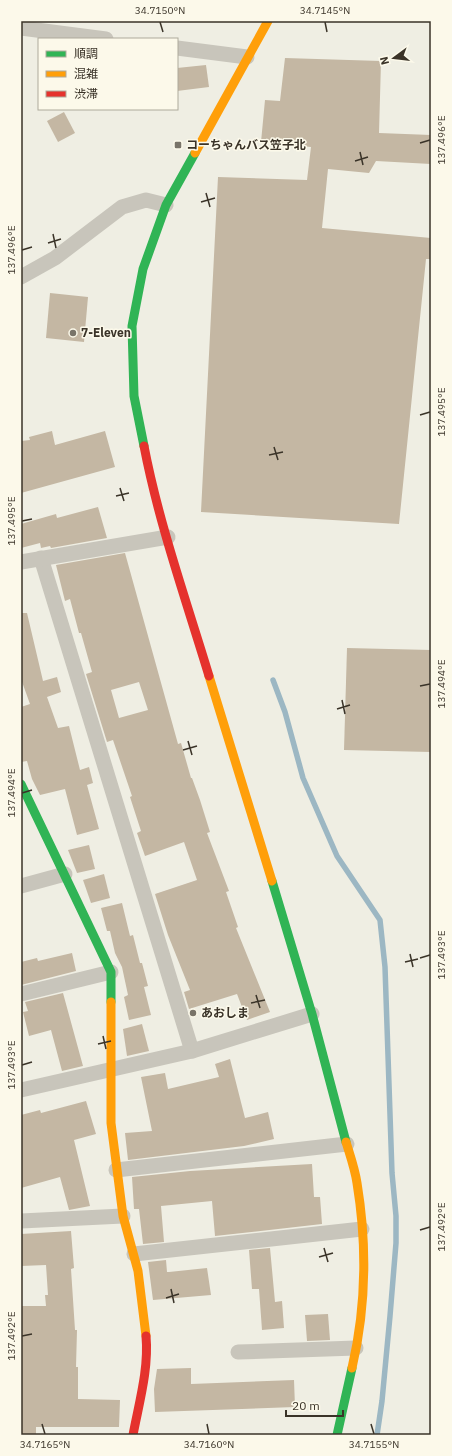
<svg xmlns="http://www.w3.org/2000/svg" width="452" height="1456" font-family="'IBM Plex Sans','Noto Sans JP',sans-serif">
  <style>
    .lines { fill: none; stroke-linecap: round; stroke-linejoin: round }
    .stream { stroke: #9cb7c3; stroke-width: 5.5 }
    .building { fill: #c4b7a3; fill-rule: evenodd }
    .street { stroke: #c8c5bb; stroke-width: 15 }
    .fast { stroke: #30b455; stroke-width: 9 }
    .slow { stroke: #ff9f0a; stroke-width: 9 }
    .jam { stroke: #e5322d; stroke-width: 9 }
    .ticks { fill: none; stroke: #3a3328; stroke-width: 1.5 }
    .poi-dot { fill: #797469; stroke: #fcf9ea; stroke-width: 1.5 }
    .labels { text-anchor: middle; stroke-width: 3; stroke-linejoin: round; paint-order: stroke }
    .poi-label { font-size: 12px; font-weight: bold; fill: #3a3328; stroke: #fcf9ea; text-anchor: start }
    .neatline { fill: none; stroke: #3a3328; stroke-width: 1.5 }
    .ticks-label { font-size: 10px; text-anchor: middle; fill: #3a3328 }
  </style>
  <rect width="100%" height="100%" fill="#efeee3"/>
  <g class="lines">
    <!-- stream -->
    <path class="stream" d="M 273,680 L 285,712 L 303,778 L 337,856 L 380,920 L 385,967 L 392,1173 L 396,1216 L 396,1243 L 390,1316 L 382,1401 L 377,1435"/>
  </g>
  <!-- building -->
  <g class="building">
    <path d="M 285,58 L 381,61 L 379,133 L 431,135 L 431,164 L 376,161 L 369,173 L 328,169 L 322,228 L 431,238 L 431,259 L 426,259 L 399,524 L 201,512 L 218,177 L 307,180 L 311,147 L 261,142 L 265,100 L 280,101 Z"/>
    <path d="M 206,65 L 209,87 L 177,91 L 177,68 Z"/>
    <path d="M 64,112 L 75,133 L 58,142 L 47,121 Z"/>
    <path d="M 50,293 L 88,297 L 84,342 L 46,338 Z"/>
    <path d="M 52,431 L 55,445 L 105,431 L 115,467 L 21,493 L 21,441 L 30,440 L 29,437 Z"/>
    <path d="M 98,507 L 107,538 L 51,548 L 50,546 L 41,548 L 40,543 L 21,548 L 21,524 L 56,514 L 57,518 Z"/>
    <path d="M 125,553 L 178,744 L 181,743 L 191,778 L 192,778 L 200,800 L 210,832 L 207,833 L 229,891 L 226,892 L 238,927 L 236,928 L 270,1012 L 247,1020 L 237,994 L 189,1009 L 184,992 L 190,990 L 168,935 L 155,894 L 197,880 L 184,842 L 145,856 L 137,833 L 141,831 L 130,797 L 132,796 L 113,740 L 107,742 L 86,674 L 92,672 L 81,633 L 79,633 L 70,599 L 65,601 L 56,565 ZM 139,682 L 148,710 L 119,718 L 111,690 Z"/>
    <path d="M 21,613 L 27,613 L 43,681 L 57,677 L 61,692 L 47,697 L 58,728 L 69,726 L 80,770 L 89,767 L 93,783 L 87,785 L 99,829 L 77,835 L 65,789 L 40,795 L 32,779 L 27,761 L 21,762 L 21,707 L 30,704 L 21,679 Z"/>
    <path d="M 347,648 L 431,650 L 431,752 L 344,750 Z"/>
    <path d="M 89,845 L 95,869 L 77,873 L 68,850 Z"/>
    <path d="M 104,874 L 110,898 L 91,903 L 83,880 Z"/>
    <path d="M 122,903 L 130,936 L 133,935 L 140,963 L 142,963 L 148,986 L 144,987 L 151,1015 L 129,1020 L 124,997 L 128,995 L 122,967 L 115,953 L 110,931 L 107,931 L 101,908 Z"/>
    <path d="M 72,953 L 76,971 L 21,985 L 21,962 L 37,958 L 38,961 Z"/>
    <path d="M 63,993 L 83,1066 L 62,1071 L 51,1030 L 29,1036 L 23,1012 L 28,1011 L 25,1002 Z"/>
    <path d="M 142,1024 L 149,1051 L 127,1056 L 123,1029 Z"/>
    <path d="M 230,1059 L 245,1118 L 268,1112 L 274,1139 L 244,1146 L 128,1160 L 125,1133 L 152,1131 L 141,1077 L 165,1073 L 168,1089 L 219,1077 L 215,1064 Z"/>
    <path d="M 86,1101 L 96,1134 L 74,1140 L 90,1206 L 69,1210 L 60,1177 L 21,1188 L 21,1115 L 40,1110 L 41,1113 Z"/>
    <path d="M 312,1164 L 314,1197 L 320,1197 L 322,1224 L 215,1236 L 212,1201 L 161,1206 L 164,1242 L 143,1244 L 139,1209 L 134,1209 L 132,1177 L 190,1171 Z"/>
    <path d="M 71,1231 L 74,1268 L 71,1269 L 75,1330 L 77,1330 L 76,1367 L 78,1367 L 78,1399 L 120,1400 L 119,1427 L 36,1427 L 36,1435 L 21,1435 L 21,1306 L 46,1306 L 45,1295 L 48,1295 L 46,1265 L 21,1266 L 21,1234 Z"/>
    <path d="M 270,1248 L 275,1302 L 282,1301 L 284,1328 L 262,1330 L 259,1289 L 252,1289 L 249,1250 Z"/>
    <path d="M 166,1260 L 167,1272 L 169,1272 L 207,1268 L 211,1295 L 153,1300 L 148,1262 Z"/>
    <path d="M 328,1314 L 330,1340 L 307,1341 L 305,1315 Z"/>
    <path d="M 191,1368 L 191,1384 L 294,1380 L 295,1407 L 155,1412 L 154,1389 L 157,1369 Z"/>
  </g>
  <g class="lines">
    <!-- street -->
    <g class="street">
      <path d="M 21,28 L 106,39"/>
      <path d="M 177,48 L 247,57"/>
      <path d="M 21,277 L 55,258 L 122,207 L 146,200 L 166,205"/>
      <path d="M 41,558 L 192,1051"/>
      <path d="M 21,562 L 168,537"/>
      <path d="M 21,886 L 65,874"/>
      <path d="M 21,994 L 111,972"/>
      <path d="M 21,1090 L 192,1051 L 312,1014"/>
      <path d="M 116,1170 L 347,1144"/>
      <path d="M 21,1221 L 123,1216"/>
      <path d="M 134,1254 L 362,1229"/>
      <path d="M 238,1352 L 356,1348"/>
    </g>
    <!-- fast -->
    <g class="fast">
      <path d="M 144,446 L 134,396 L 132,326 L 143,269 L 166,205 L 195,153"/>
      <path d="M 21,784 L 111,972 L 111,1002"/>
      <path d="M 272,881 L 312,1014 L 346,1142"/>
      <path d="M 337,1435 L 352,1368"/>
    </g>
    <!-- slow -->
    <g class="slow">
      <path d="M 195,153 L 268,21"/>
      <path d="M 209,676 L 272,881"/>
      <path d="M 111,1002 L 111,1123 L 123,1216 L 138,1271 L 146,1336"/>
      <path d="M 346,1142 C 350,1155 355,1169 357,1183 C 367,1244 366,1308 352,1368"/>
    </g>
    <!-- jam -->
    <g class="jam">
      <path d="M 144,446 C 159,524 186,600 209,676"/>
      <path d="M 133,1435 C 139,1403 149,1369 146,1336"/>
    </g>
  </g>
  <!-- ticks -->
  <path class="ticks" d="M 160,22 L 163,32M 325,22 L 327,32M 420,143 L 430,140M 360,152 L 363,165M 355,161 L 368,157M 206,193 L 210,207M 201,202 L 215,198M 53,234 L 56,248M 48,243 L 61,239M 22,250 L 32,247M 420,415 L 430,412M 274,447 L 278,460M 269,455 L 283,452M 120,488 L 124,501M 116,496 L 129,493M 22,521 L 32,519M 420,686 L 430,684M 342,700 L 345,714M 337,709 L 350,705M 188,741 L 192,755M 183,750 L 197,746M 22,793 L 32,790M 410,954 L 413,967M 420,958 L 430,955M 405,962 L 418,959M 256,995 L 260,1008M 251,1003 L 265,1000M 103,1036 L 106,1049M 98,1044 L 111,1041M 22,1065 L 32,1062M 420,1230 L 430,1227M 324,1248 L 328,1262M 319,1257 L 333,1253M 171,1289 L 174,1303M 166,1298 L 179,1294M 22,1336 L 32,1334M 42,1424 L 45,1434M 207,1424 L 209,1434M 371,1424 L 374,1434"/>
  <!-- markers -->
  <g class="poi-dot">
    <rect x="174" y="141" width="8" height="8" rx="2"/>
    <circle cx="73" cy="333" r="4"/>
    <circle cx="193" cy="1013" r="4"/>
  </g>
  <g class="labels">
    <!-- poi labels -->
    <g class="poi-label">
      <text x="186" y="149">コーちゃんバス笠子北</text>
      <text x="81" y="337">7-Eleven</text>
      <text x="201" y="1017">あおしま</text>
    </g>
  </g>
  <!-- border -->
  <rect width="452" height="1456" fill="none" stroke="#fcf9ea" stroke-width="44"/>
  <!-- legend -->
  <rect x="38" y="38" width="140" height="72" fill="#fcf9ea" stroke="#aeaa9c"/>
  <rect x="46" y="51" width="20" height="6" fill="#30b455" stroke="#aeaa9c"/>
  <text x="74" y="58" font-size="12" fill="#3a3328">順調</text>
  <rect x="46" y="71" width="20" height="6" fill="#ff9f0a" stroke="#aeaa9c"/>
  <text x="74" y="78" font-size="12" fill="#3a3328">混雑</text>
  <rect x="46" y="91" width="20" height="6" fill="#e5322d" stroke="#aeaa9c"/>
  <text x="74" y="98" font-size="12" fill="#3a3328">渋滞</text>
  <!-- north arrow -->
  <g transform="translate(394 58) rotate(255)" stroke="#fcf9ea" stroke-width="3" paint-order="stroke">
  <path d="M0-3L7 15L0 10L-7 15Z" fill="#3a3328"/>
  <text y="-6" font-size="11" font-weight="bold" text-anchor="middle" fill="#3a3328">N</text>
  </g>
  <!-- scale -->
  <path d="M286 1410v6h57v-6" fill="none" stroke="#3a3328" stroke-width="2"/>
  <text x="292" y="1410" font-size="12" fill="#3a3328" stroke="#fcf9ea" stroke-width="3" paint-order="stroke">20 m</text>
  <rect x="22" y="22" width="408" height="1412" class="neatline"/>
  <g class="ticks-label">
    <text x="160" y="14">34.7150°N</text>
    <text x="325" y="14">34.7145°N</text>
    <text transform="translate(441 140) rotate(-90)" y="4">137.496°E</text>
    <text transform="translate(11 250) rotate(-90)" y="4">137.496°E</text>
    <text transform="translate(441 412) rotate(-90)" y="4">137.495°E</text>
    <text transform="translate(11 521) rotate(-90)" y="4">137.495°E</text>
    <text transform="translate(441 684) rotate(-90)" y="4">137.494°E</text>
    <text transform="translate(11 793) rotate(-90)" y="4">137.494°E</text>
    <text transform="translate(441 955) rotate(-90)" y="4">137.493°E</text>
    <text transform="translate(11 1065) rotate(-90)" y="4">137.493°E</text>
    <text transform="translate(441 1227) rotate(-90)" y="4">137.492°E</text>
    <text transform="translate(11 1336) rotate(-90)" y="4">137.492°E</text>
    <text x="45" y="1448">34.7165°N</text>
    <text x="209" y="1448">34.7160°N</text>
    <text x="374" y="1448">34.7155°N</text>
  </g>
</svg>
